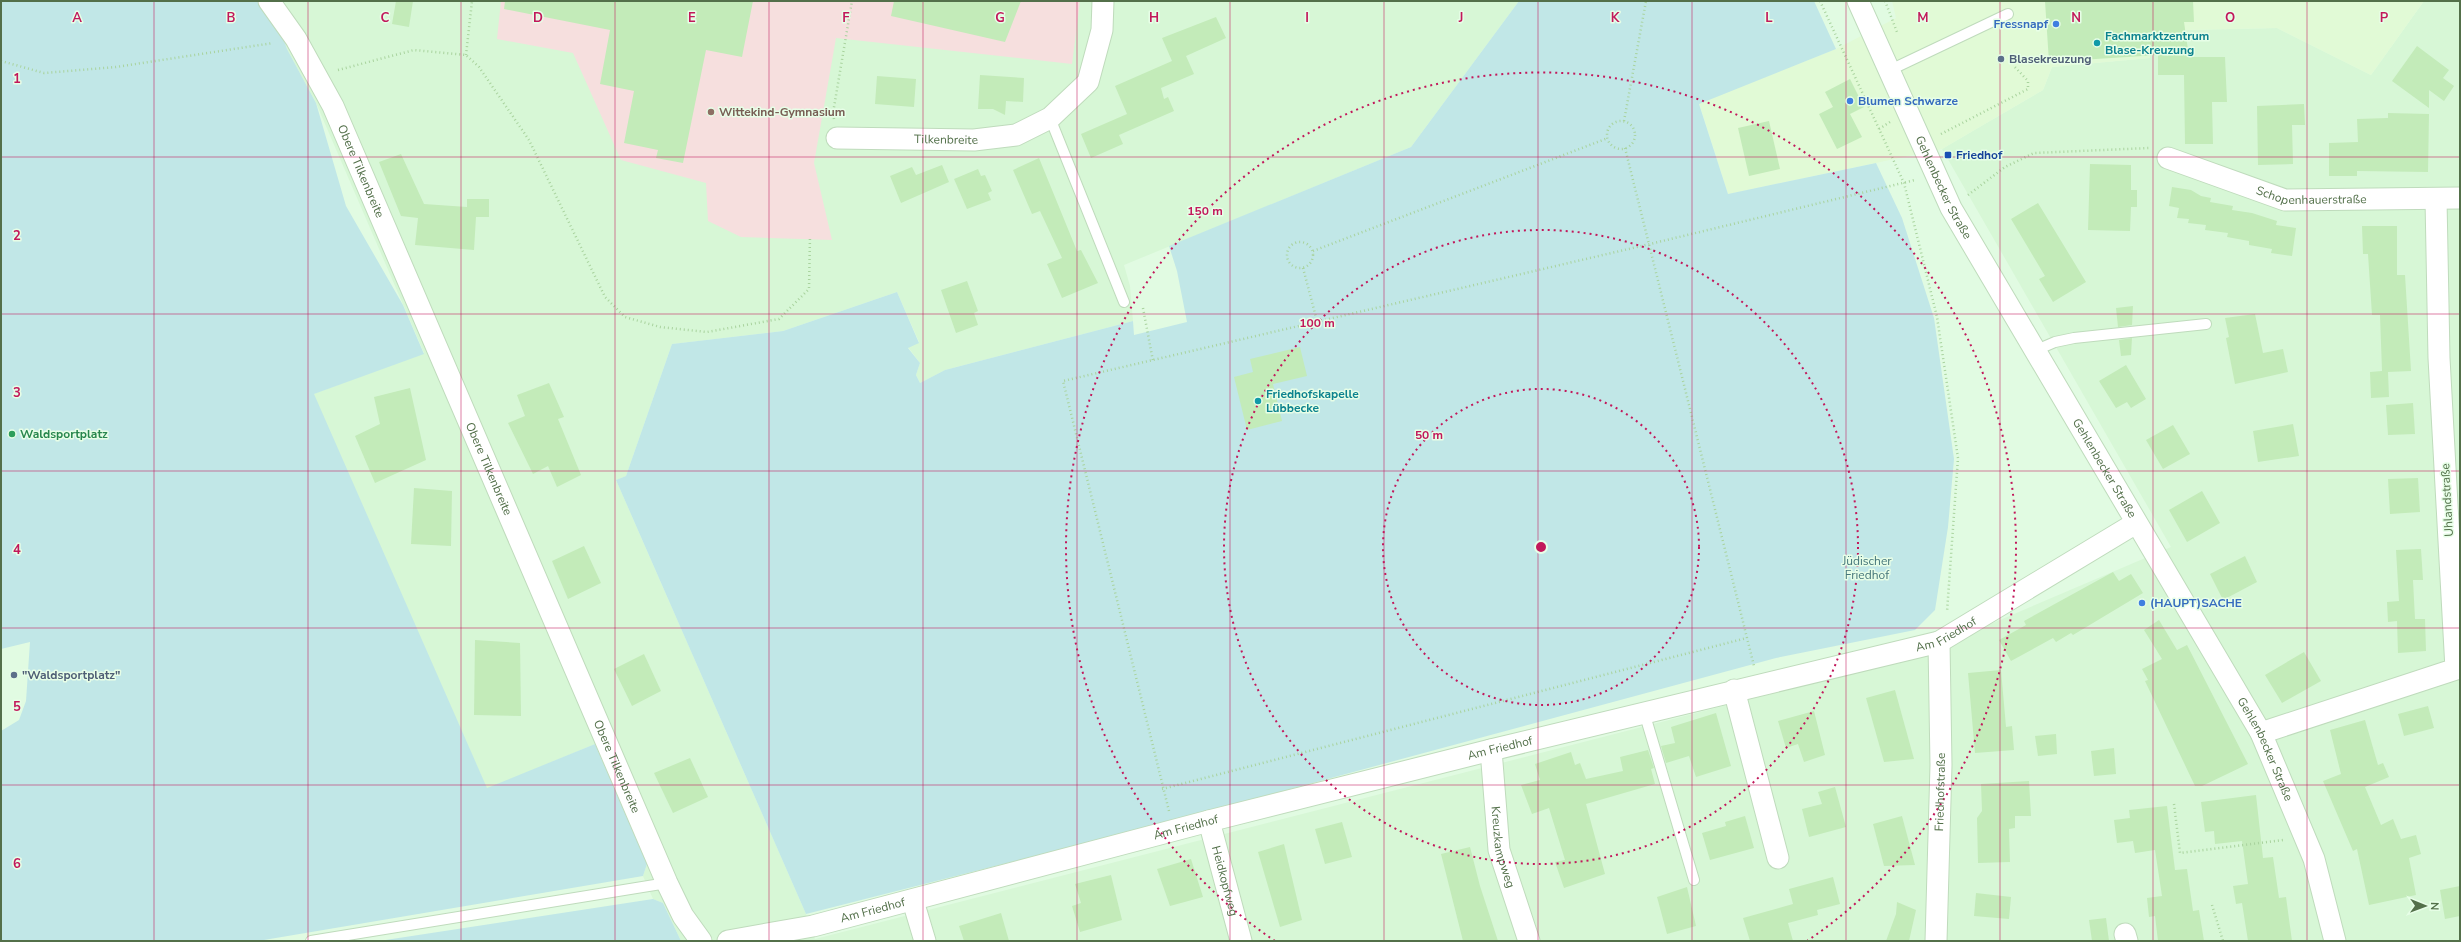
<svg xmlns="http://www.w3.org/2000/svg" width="2461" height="942" font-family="'Nunito Sans',sans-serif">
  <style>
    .residential { fill: #d7f7d6 }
    .commercial { fill: #e1fad6 }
    .education { fill: #f6dfde }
    .green { fill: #c1e7e7 }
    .building { fill: #c3ebb9 }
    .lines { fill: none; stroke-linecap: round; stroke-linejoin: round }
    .service-casing { stroke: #bfdbbc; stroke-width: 12 }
    .minor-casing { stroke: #bfdbbc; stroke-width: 23 }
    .path { stroke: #a9d39e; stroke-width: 2.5; stroke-dasharray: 1 3; stroke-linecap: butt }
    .service { stroke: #fff; stroke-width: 10 }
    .minor { stroke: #fff; stroke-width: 21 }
    .grid { fill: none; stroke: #c2185b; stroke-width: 1; stroke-opacity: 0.55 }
    .ring { fill: none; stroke: #c2185b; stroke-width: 2; stroke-dasharray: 2 4 }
    .shop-dot { fill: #3f7fe0; stroke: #e7fee7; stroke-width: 1.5 }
    .culture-dot { fill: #0f9aa8; stroke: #e7fee7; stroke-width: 1.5 }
    .service-dot { fill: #5c6f8a; stroke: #e7fee7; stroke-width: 1.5 }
    .education-dot { fill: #8d6e63; stroke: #e7fee7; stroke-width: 1.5 }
    .transit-dot { fill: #1a4fb4; stroke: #e7fee7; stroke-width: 1.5 }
    .leisure-dot { fill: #2e9e5b; stroke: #e7fee7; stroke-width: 1.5 }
    .labels { text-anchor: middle; stroke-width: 3; stroke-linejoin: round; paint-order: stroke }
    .shop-label { font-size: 12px; font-weight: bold; fill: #366cbe; stroke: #e7fee7; text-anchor: start }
    .culture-label { font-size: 12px; font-weight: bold; fill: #0d838f; stroke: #e7fee7; text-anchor: start }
    .service-label { font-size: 12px; font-weight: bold; fill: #4e5e75; stroke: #e7fee7; text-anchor: start }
    .education-label { font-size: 12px; font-weight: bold; fill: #785e54; stroke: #e7fee7; text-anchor: start }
    .street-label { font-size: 12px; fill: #53704a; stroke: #e7fee7 }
    .transit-label { font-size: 12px; font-weight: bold; fill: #164399; stroke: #e7fee7; text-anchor: start }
    .leisure-label { font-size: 12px; font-weight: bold; fill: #27864d; stroke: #e7fee7; text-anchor: start }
    .park-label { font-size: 12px; fill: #45767b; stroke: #e7fee7 }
    .grid-label { font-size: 13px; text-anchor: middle; font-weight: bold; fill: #c2185b; stroke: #e7fee7; stroke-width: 3; stroke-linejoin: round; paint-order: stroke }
    .centre { fill: #c2185b; stroke: #e7fee7; stroke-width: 2 }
    .ring-label { font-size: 12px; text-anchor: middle; font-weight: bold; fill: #c2185b; stroke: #e7fee7; stroke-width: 3; stroke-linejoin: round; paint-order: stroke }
  </style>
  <rect width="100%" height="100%" fill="#e1fbe2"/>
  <!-- residential -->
  <path class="residential" d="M 259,1 L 1519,1 L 1411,147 L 1124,265 L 1130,286 L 1133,321 L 945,370 L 920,383 L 916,375 L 920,363 L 908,347 L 919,342 L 897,292 L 783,331 L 672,344 L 626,476 L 616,480 L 806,914 L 815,939 L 1911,658 L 2171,547 L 1942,149 L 2043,90 L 2052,67 L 2149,58 L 2149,34 L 2188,30 L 2277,28 L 2371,75 L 2424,1 L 2460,1 L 2460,941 L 681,941 L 663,903 L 653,899 L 643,876 L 647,864 L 595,744 L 487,789 L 313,394 L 424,353 L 316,103 L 287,49 L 280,29 Z"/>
  <!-- commercial -->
  <path class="commercial" d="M 1892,1 L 2424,1 L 2371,75 L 2277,28 L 2188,30 L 2149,34 L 2150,58 L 2052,67 L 2043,90 L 1942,149 L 1728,194 L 1699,103 L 1836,49 L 1896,18 Z"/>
  <!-- education -->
  <path class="education" d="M 501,1 L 1080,1 L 1072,64 L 836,38 L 814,163 L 832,240 L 741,237 L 708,221 L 706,183 L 621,160 L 573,53 L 497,39 Z"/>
  <!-- green -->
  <g class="green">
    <path d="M 1,1 L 259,1 L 280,29 L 287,49 L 316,103 L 346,206 L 403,305 L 424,354 L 314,394 L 487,788 L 595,744 L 647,864 L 643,876 L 258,941 L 1,941 L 1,731 L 19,720 L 26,701 L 30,642 L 1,649 Z"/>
    <path d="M 1519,1 L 1814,1 L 1836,49 L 1699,104 L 1728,194 L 1876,163 L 1902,218 L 1934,318 L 1954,459 L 1948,527 L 1935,610 L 1915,630 L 1776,658 L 1142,829 L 806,914 L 616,480 L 626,476 L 672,344 L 783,331 L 897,292 L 919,343 L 908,348 L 920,363 L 916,375 L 920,383 L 945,370 L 1133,321 L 1134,335 L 1187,322 L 1177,271 L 1169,246 L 1411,147 Z"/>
    <path d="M 653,899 L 663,903 L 681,941 L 379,941 Z"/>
  </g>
  <!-- building -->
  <g class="building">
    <path d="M 396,1 L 413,1 L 409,27 L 392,24 Z"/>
    <path d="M 505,1 L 753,1 L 742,57 L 706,50 L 683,163 L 656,158 L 658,150 L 624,143 L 634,91 L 600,84 L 610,30 L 504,9 Z"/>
    <path d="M 894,1 L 1021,1 L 1005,42 L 891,16 Z"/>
    <path d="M 2045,1 L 2193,1 L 2194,22 L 2184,22 L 2189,57 L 2225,57 L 2227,102 L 2212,102 L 2213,144 L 2185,144 L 2184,75 L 2158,75 L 2158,55 L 2049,62 Z"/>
    <path d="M 1216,17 L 1226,38 L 1186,56 L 1194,74 L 1161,88 L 1164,99 L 1168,97 L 1174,111 L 1119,135 L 1123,144 L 1091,158 L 1081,134 L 1127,114 L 1115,86 L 1172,61 L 1162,38 Z"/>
    <path d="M 2417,46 L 2449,70 L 2443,78 L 2454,86 L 2444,101 L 2429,90 L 2429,108 L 2392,81 Z"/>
    <path d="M 980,75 L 1024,78 L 1023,102 L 1006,101 L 1005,115 L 993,109 L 978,109 Z"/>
    <path d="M 877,76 L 916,79 L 914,107 L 875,104 Z"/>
    <path d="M 1850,79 L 1864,107 L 1850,114 L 1862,137 L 1837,149 L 1819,114 L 1833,107 L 1825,92 Z"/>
    <path d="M 2304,104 L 2305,125 L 2292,125 L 2293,164 L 2258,165 L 2257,106 Z"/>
    <path d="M 2388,113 L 2429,114 L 2428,172 L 2357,171 L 2357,176 L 2329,176 L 2329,143 L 2358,142 L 2357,119 L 2388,118 Z"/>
    <path d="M 1769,121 L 1780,169 L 1749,176 L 1738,128 Z"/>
    <path d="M 401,154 L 424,204 L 467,207 L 467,199 L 489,199 L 489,217 L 476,217 L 474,250 L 415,245 L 418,218 L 401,216 L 379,162 Z"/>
    <path d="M 1039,158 L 1077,251 L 1081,250 L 1098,283 L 1062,298 L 1047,264 L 1062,258 L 1040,211 L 1032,214 L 1013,170 Z"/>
    <path d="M 2090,164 L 2131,165 L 2131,190 L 2137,190 L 2137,207 L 2131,207 L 2130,231 L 2088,230 Z"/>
    <path d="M 942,165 L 949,182 L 901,203 L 890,176 L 912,167 L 916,175 Z"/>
    <path d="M 978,169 L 981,176 L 985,175 L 992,191 L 988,193 L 991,200 L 967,209 L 954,179 Z"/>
    <path d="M 2172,187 L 2191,190 L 2201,196 L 2211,198 L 2210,202 L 2233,206 L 2232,210 L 2252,213 L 2277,221 L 2276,225 L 2296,228 L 2292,256 L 2271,253 L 2272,249 L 2249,245 L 2249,241 L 2227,237 L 2228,233 L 2205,230 L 2206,225 L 2188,223 L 2189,219 L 2177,218 L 2179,208 L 2169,206 Z"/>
    <path d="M 2038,203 L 2086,282 L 2053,302 L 2039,279 L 2045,276 L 2011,219 Z"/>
    <path d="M 2362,226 L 2397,226 L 2397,275 L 2405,275 L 2411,371 L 2388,372 L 2389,397 L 2371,398 L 2370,372 L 2382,371 L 2380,315 L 2372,315 L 2368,254 L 2363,254 Z"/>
    <path d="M 967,281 L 978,311 L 974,313 L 978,325 L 956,333 L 941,290 Z"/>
    <path d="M 2133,306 L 2132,325 L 2118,327 L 2116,308 Z"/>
    <path d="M 2255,314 L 2263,353 L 2283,349 L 2288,372 L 2235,384 L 2226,338 L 2229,337 L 2225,318 Z"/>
    <path d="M 2132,338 L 2131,355 L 2121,356 L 2119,340 Z"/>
    <path d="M 1300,347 L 1307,376 L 1273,384 L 1282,421 L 1247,430 L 1234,377 L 1253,372 L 1250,359 Z"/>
    <path d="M 2126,365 L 2146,399 L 2131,408 L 2127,402 L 2116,408 L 2099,381 Z"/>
    <path d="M 549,383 L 564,417 L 558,419 L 581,475 L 557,487 L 548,466 L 533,474 L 508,423 L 525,416 L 517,395 Z"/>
    <path d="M 410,388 L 426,460 L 375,483 L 355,436 L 380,424 L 374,397 Z"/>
    <path d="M 2413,403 L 2415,434 L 2388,435 L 2386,405 Z"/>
    <path d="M 2293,424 L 2299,456 L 2258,462 L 2253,431 Z"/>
    <path d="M 2173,425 L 2190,454 L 2163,469 L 2146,440 Z"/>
    <path d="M 2418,478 L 2420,512 L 2390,514 L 2388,479 Z"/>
    <path d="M 414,488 L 452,491 L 451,546 L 411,544 Z"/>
    <path d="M 2202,491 L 2220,523 L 2187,542 L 2169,510 Z"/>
    <path d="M 584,546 L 601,583 L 568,599 L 552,561 Z"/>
    <path d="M 2421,549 L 2423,580 L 2413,580 L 2415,619 L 2425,619 L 2426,651 L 2398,653 L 2397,621 L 2388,622 L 2387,602 L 2399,601 L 2396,550 Z"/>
    <path d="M 2245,556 L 2257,582 L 2223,600 L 2210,574 Z"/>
    <path d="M 2113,572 L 2119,581 L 2131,574 L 2143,593 L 2073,635 L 2071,633 L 2056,642 L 2053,638 L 2011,661 L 1999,640 L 2026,625 L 2024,621 Z"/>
    <path d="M 2159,620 L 2177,650 L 2187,645 L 2248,764 L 2202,786 L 2195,786 L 2145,681 L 2148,680 L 2142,669 L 2162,659 L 2144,630 Z"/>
    <path d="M 475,640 L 520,643 L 521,716 L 474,715 Z"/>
    <path d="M 2304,652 L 2321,681 L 2282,703 L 2265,675 Z"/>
    <path d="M 644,654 L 661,691 L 632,706 L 614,669 Z"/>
    <path d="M 2001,670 L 2006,727 L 2012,726 L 2014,750 L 1975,753 L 1968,673 Z"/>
    <path d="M 1895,690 L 1914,759 L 1884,762 L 1866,698 Z"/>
    <path d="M 2428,706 L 2434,728 L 2404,736 L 2398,714 Z"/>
    <path d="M 1814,711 L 1825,755 L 1804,762 L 1798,744 L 1786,748 L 1778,721 Z"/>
    <path d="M 1716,713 L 1731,766 L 1696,777 L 1689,756 L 1666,763 L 1661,746 L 1675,743 L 1671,727 Z"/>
    <path d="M 2365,720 L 2378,765 L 2383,763 L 2389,777 L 2365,787 L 2381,825 L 2393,819 L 2401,839 L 2416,835 L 2421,854 L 2409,858 L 2416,895 L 2369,905 L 2357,849 L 2353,851 L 2323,781 L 2341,774 L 2330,730 Z"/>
    <path d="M 2056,734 L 2057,754 L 2038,756 L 2035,736 Z"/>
    <path d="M 2114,748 L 2116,774 L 2094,776 L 2091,751 Z"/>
    <path d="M 1648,750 L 1654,768 L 1651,769 L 1655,784 L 1586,804 L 1605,874 L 1564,888 L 1555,862 L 1565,860 L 1549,808 L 1532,814 L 1521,785 L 1540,780 L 1535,764 L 1571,752 L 1575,765 L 1580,763 L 1586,779 L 1623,771 L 1620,757 Z"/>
    <path d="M 690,758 L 708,797 L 673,813 L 654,773 Z"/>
    <path d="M 2029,781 L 2031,816 L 2015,816 L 2015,828 L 2009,829 L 2010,862 L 1978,863 L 1977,818 L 1982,811 L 1981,784 Z"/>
    <path d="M 1835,787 L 1846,827 L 1809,837 L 1802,809 L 1822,804 L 1818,792 Z"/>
    <path d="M 2256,795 L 2263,858 L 2273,857 L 2279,898 L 2286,897 L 2292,941 L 2248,941 L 2242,903 L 2236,904 L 2233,886 L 2248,884 L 2242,841 L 2215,844 L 2214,831 L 2205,832 L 2201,802 Z"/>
    <path d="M 2167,806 L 2175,870 L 2187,869 L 2193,911 L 2199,910 L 2204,941 L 2158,941 L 2155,916 L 2149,917 L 2147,898 L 2162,896 L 2155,850 L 2135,853 L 2133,841 L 2117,843 L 2114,820 L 2130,818 L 2129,810 Z"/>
    <path d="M 1745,816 L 1754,848 L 1710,860 L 1702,833 L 1726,826 L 1725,822 Z"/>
    <path d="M 1902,816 L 1915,865 L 1884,866 L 1873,824 Z"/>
    <path d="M 1342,822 L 1352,857 L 1325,864 L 1315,829 Z"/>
    <path d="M 1284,844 L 1302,920 L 1280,927 L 1258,852 Z"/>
    <path d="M 1470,847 L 1480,886 L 1498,941 L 1463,941 L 1441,854 Z"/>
    <path d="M 1191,859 L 1203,897 L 1170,906 L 1157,869 Z"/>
    <path d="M 1111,875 L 1122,920 L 1080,932 L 1072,906 L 1081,903 L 1075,884 Z"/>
    <path d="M 1833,877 L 1840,904 L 1817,910 L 1818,915 L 1788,923 L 1793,941 L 1750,941 L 1743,918 L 1793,904 L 1789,889 Z"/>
    <path d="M 2460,886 L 2460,916 L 2445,919 L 2440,890 Z"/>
    <path d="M 1687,887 L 1696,926 L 1667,934 L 1657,897 Z"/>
    <path d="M 1976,893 L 2011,897 L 2009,919 L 1974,916 Z"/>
    <path d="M 1897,902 L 1916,910 L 1909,941 L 1886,941 L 1896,914 Z"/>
    <path d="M 1001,913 L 1009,941 L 964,941 L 959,926 Z"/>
    <path d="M 2106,918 L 2109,941 L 2092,941 L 2089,920 Z"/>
  </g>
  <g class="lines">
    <!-- service casing -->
    <g class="service-casing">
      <g id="service">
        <path d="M 1888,71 L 2008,14"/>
        <path d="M 1050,118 L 1124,302"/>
        <path d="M 2034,351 L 2055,342 L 2074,338 L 2206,324"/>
        <path d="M 1644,712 L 1694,880"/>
        <path d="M 311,941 L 667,883"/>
      </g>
    </g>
    <!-- minor casing -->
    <g class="minor-casing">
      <g id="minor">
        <path id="s1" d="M 269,1 L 296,39 L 333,106 L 667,883 L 683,916 L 701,941"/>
        <path id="s2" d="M 1858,1 L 1951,208 L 2261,733 L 2314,859 L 2335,941"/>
        <path id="s3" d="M 837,138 L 974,140 L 1016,135 L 1050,118 L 1088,82 L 1102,30 L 1103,1"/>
        <path id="s4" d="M 2168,158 L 2285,200 L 2460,198"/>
        <path d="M 1734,690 L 1778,858"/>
        <path d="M 2261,733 L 2456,669 L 2439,358 L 2436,199"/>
        <path id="s5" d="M 1491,750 L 1499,850 L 1529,941"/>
        <path id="s6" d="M 1209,821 L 1241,941"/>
        <path d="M 913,901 L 925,941"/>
        <path d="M 2125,934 L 2127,941"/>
        <path id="s7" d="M 728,941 L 813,926 L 1209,821 L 1491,750 L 1939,642 L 2136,523"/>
        <path id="s8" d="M 1936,941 L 1941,765 L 1939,642"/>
      </g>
    </g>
    <!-- path -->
    <g class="path">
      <path d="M 1820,1 L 1904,183 L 1937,317 L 1958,458 L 1947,612"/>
      <path d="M 1885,1 L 1897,32"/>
      <path d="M 466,55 L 472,1"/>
      <path d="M 1,61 L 44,73 L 116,67 L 273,43"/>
      <path d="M 338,70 L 414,50 L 466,55 L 479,67 L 529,140 L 605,297 L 625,317 L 660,327 L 707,332 L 779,319 L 809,289 L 810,236"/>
      <path d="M 834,119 L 833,113 L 852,1"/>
      <path d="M 1624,121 L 1646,1"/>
      <circle cx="1621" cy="135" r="14"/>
      <path d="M 1879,129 L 1890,122"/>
      <path d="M 1941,134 L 2028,89 L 2028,81 L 2013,65"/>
      <path d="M 1625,148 L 1754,666"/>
      <path d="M 1968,195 L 2005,167 L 2034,153 L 2149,148"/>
      <circle cx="1300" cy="255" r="13"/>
      <path d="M 1313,251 L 1608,138"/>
      <path d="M 1303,268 L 1317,321"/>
      <path d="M 1143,308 L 1153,361"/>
      <path d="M 1162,789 L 1747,638"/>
      <path d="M 2174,804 L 2180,853 L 2283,840"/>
      <path d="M 1169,811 L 1063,381 L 1650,244 L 1915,180"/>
      <path d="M 2212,905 L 2223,941"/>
    </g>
    <!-- service -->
    <use href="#service" class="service"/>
    <!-- minor -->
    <use href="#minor" class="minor"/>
  </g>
  <!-- grid -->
  <path class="grid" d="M 154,1 L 154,941M 308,1 L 308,941M 461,1 L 461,941M 615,1 L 615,941M 769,1 L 769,941M 923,1 L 923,941M 1077,1 L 1077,941M 1230,1 L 1230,941M 1384,1 L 1384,941M 1538,1 L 1538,941M 1692,1 L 1692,941M 1846,1 L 1846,941M 2000,1 L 2000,941M 2153,1 L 2153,941M 2307,1 L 2307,941M 1,157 L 2460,157M 1,314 L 2460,314M 1,471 L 2460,471M 1,628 L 2460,628M 1,785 L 2460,785"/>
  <!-- distance rings -->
  <g class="ring">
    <circle cx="1541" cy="547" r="158"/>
    <circle cx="1541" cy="547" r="317"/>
    <path d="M1275 941A475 475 0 1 1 1807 941"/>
  </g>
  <!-- markers -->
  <g class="shop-dot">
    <circle cx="2056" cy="24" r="4"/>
    <circle cx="1850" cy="101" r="4"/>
    <circle cx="2142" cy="603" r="4"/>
  </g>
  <g class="culture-dot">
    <circle cx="2097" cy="43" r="4"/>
    <circle cx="1258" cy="401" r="4"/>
  </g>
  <g class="service-dot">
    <circle cx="2001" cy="59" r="4"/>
    <circle cx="14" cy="675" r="4"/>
  </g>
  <circle class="education-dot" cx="711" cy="112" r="4"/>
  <rect class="transit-dot" x="1944" y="151" width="8" height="8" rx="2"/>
  <circle class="leisure-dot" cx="12" cy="434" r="4"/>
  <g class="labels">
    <!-- shop labels -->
    <g class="shop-label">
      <text x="2048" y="28" text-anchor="end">Fressnapf</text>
      <text x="1858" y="105">Blumen Schwarze</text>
      <text x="2150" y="607">(HAUPT)SACHE</text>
    </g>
    <!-- culture labels -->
    <g class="culture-label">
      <text x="2105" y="40">Fachmarktzentrum<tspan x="2105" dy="14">Blase-Kreuzung</tspan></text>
      <text x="1266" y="398">Friedhofskapelle<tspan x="1266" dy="14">Lübbecke</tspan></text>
    </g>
    <!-- service labels -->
    <g class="service-label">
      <text x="2009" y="63">Blasekreuzung</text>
      <text x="22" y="679">"Waldsportplatz"</text>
    </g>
    <!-- education labels -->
    <g class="education-label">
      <text x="719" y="116">Wittekind-Gymnasium</text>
    </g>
    <!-- street labels -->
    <g class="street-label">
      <text dy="4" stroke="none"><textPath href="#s3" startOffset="109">Tilkenbreite</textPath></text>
      <text dy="4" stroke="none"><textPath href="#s1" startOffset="194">Obere Tilkenbreite</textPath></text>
      <text dy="4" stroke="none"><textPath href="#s2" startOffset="205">Gehlenbecker Straße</textPath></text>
      <text dy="4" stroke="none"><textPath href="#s4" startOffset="150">Schopenhauerstraße</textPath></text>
      <text dy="4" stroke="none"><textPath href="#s1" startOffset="518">Obere Tilkenbreite</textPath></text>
      <text dy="4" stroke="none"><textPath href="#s2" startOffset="529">Gehlenbecker Straße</textPath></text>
      <text transform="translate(2447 500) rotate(-93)" y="4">Uhlandstraße</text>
      <text dy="4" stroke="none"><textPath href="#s7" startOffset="1257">Am Friedhof</textPath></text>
      <text dy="4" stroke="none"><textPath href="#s7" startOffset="796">Am Friedhof</textPath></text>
      <text dy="4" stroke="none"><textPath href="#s2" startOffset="853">Gehlenbecker Straße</textPath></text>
      <text dy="4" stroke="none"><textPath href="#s1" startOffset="842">Obere Tilkenbreite</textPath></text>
      <text dy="4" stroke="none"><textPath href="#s8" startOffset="149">Friedhofstraße</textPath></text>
      <text dy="4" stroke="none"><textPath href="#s7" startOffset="472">Am Friedhof</textPath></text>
      <text dy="4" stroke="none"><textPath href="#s5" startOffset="98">Kreuzkampweg</textPath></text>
      <text dy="4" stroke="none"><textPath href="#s6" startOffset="62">Heidkopfweg</textPath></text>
      <text dy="4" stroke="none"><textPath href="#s7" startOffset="148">Am Friedhof</textPath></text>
    </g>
    <!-- transit labels -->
    <g class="transit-label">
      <text x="1956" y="159">Friedhof</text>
    </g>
    <!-- leisure labels -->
    <g class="leisure-label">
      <text x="20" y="438">Waldsportplatz</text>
    </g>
    <!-- park labels -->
    <g class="park-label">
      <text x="1867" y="565">Jüdischer<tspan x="1867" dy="14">Friedhof</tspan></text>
    </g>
  </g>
  <g class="grid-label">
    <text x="77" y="22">A</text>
    <text x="231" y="22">B</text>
    <text x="385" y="22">C</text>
    <text x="538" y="22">D</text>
    <text x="692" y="22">E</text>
    <text x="846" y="22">F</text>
    <text x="1000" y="22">G</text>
    <text x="1154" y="22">H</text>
    <text x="1307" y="22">I</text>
    <text x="1461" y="22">J</text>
    <text x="1615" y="22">K</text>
    <text x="1769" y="22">L</text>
    <text x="1923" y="22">M</text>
    <text x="2076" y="22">N</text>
    <text x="2230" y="22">O</text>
    <text x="2384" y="22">P</text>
    <text x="17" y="83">1</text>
    <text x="17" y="240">2</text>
    <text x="17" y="397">3</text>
    <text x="17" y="554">4</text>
    <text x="17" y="711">5</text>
    <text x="17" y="868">6</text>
  </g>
  <circle cx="1541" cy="547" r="6" class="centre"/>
  <g class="ring-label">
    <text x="1205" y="215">150 m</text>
    <text x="1317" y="327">100 m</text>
    <text x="1429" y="439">50 m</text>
  </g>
  <!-- border -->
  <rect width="2461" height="942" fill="none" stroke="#53704a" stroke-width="4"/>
  <!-- north arrow -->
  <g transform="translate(2425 906) rotate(91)" stroke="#e7fee7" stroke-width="3" paint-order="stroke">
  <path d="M0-3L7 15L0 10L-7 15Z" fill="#53704a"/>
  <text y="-6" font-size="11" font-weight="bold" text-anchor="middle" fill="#53704a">N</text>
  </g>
</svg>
